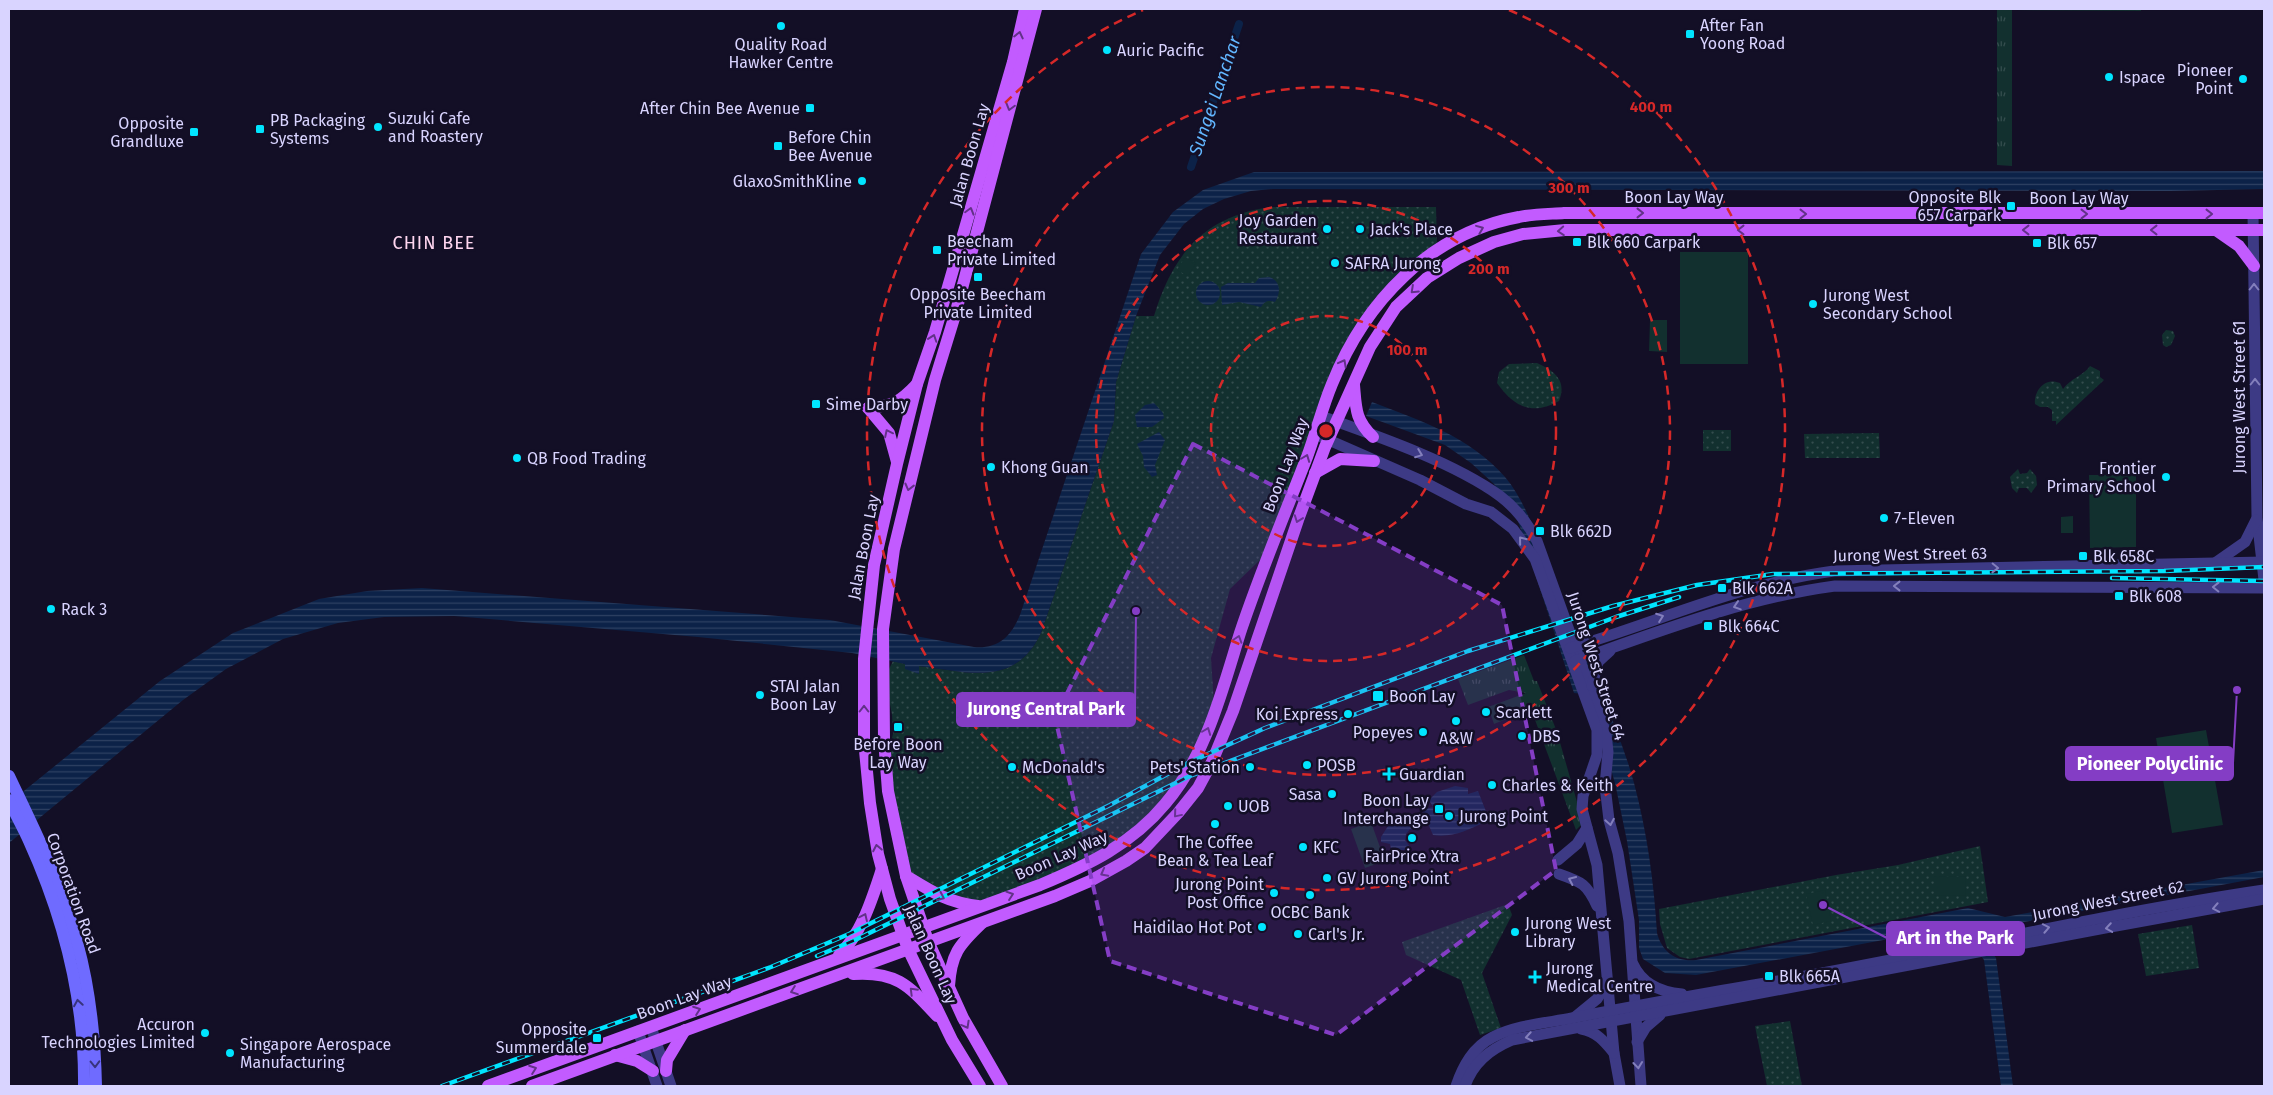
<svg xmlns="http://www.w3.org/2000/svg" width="2273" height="1095" font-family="'Fira Sans',sans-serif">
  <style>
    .grass { fill: url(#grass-tufts) }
    .park { fill: url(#park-dots) }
    .pitch { fill: #12302f }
    .water { fill: url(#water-rules) }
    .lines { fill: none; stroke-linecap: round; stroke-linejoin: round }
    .canal { stroke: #0c2248; stroke-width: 8 }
    .tertiary { stroke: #3d3a85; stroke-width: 11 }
    .secondary { stroke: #6f6bff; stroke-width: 12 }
    .primary { stroke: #c25bff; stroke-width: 12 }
    .rail-casing { stroke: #00e5ff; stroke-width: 4.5 }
    .rail { stroke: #130f26; stroke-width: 2.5; stroke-dasharray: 8; stroke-linecap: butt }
    .oneway { stroke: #623188 }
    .oneway2 { stroke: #837fbc }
    .oneway3 { stroke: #38347d }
    .marked { fill: #843dc5; fill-opacity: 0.2; stroke: #843dc5; stroke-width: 4; stroke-dasharray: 10 6; stroke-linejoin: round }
    .ring { fill: none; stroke: #d62828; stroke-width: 2.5; stroke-dasharray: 9 6 }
    .poi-dot { fill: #00e5ff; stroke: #130f26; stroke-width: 2 }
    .labels { text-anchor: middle; stroke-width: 5; stroke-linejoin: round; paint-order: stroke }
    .poi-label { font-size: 16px; fill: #d9d4ff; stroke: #130f26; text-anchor: start }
    .street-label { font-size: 16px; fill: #d9d4ff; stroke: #130f26 }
    .water-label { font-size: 18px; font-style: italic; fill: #62b6ff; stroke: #130f26 }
    .neighbourhood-label { font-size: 18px; letter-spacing: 1px; fill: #ffd6f0; stroke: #130f26 }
    .centre { fill: #d62828; stroke: #130f26; stroke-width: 2.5 }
    .ring-label { font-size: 15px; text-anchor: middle; font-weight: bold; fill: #d62828; stroke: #130f26; stroke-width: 5; stroke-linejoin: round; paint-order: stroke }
    .leader { fill: none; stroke: #843dc5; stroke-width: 2 }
    .callout-dot { fill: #843dc5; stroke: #130f26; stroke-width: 2 }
    .callout { fill: #843dc5; stroke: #843dc5; stroke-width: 2 }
    .callout-label { font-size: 18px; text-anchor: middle; font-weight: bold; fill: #fff }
  </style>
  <defs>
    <pattern id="grass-tufts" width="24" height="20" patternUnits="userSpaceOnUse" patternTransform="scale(1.25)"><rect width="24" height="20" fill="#12302f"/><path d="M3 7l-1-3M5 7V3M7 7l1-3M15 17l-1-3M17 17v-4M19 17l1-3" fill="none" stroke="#344d4e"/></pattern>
    <pattern id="park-dots" width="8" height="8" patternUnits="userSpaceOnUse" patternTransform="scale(1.25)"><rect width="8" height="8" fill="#12302f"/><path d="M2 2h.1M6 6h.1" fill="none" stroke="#344d4e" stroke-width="1.8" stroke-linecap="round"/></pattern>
    <pattern id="water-rules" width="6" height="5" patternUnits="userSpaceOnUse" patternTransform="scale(1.25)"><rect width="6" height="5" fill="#0c2248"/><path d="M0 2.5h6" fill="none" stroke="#2f4163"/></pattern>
  </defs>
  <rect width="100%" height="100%" fill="#130f26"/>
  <!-- grass -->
  <g class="grass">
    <path d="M 1997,9 L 2012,9 L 2012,166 L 1997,165 Z"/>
    <path d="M 1524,655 L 1534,681 L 1537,681 L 1557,732 L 1583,823 L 1576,830 L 1525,693 L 1509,690 L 1468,705 L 1458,679 Z"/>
  </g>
  <!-- park -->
  <g class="park">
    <path d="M 1271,207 L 1436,207 L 1437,245 L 1410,262 L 1375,298 L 1362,319 L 1329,380 L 1264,556 L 1230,589 L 1211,658 L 1214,705 L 1182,779 L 1115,848 L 980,905 L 955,901 L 916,878 L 906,865 L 895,815 L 888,753 L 893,734 L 892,715 L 885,677 L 893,661 L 905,664 L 919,673 L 919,666 C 967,672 1015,688 1041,633 L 1114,421 L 1116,382 L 1136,316 L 1154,316 C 1173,254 1204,216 1271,207 Z"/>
    <path d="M 2166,330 L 2173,331 L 2175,336 L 2171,345 L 2166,347 L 2163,345 L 2162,335 Z"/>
    <path d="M 1537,363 C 1555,371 1567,381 1559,401 C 1532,416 1514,407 1497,383 L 1499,372 L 1509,364 Z"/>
    <path d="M 2090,366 L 2100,371 L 2100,377 L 2104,380 L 2056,425 L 2056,421 L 2052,421 L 2052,410 L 2048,407 L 2040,407 L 2035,404 C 2034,389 2046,377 2060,383 L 2063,389 C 2071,378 2083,376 2090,366 Z"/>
    <rect x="1703" y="430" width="28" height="21"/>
    <path d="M 1879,433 L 1880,458 L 1805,458 L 1804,434 Z"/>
    <path d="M 2018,469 L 2020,474 L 2027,473 L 2030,469 L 2036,476 L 2037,485 L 2031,493 L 2027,488 L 2019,488 L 2017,493 L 2012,488 L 2010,477 Z"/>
    <path d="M 1980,846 L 1988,902 L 1689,959 L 1680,957 L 1667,948 L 1660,924 L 1659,909 L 1836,875 L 1898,865 Z"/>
    <path d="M 1508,904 L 1512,915 L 1482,973 L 1501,1028 L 1480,1035 L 1461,980 L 1406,955 L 1402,942 Z"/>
    <path d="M 2192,925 L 2199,968 L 2146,976 L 2138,934 Z"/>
    <path d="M 1790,1021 L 1802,1086 L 1767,1086 L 1755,1026 Z"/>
  </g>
  <!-- pitch -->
  <g class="pitch">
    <path d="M 2015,9 L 2141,9 L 2141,11 L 2015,10 Z"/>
    <rect x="1680" y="252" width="68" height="112"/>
    <path d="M 1185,257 L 1196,263 L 1188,276 L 1177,270 Z"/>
    <path d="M 1650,320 L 1667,320 L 1667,352 L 1649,351 Z"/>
    <path d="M 2089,475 L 2136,475 L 2136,547 L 2090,548 Z"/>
    <path d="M 2073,516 L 2073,533 L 2061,533 L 2061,517 Z"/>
    <path d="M 1526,693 L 1532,709 L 1494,724 L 1488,707 Z"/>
    <path d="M 2206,730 L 2223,825 L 2172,833 L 2156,738 Z"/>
    <path d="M 1371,822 L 1385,861 L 1365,868 L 1351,829 Z"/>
    <path d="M 1934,876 L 1966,877 L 1965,896 L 1934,895 Z"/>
    <path d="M 1825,890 L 1831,921 L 1813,925 L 1806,894 Z"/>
  </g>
  <!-- water -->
  <g class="water">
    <path d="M 2264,171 L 2264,189 L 2170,191 L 1273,189 L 1251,191 L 1224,199 L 1203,209 L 1184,224 L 1160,255 L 1136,316 L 1116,382 L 1114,421 L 1041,633 C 1015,688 967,672 919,666 L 919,674 L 905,669 L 905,664 L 852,653 L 698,637 L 454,616 L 384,617 L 338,623 L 283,639 L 226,669 L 183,700 L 9,843 L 9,803 L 160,681 L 233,633 L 319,599 L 367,591 L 422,588 L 830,620 L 974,647 C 999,649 1011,636 1020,615 L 1141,254 L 1173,212 L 1203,190 L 1254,172 Z"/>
    <path d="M 1269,277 C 1281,281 1281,293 1275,302 C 1268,300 1265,301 1261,307 L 1239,302 L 1222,305 L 1221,287 L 1228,283 L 1255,283 L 1259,278 Z"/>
    <circle cx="1208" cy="293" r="12"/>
    <path d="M 1372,402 C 1421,421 1469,436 1505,477 C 1530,506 1542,555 1557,590 C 1582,654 1616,717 1634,783 C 1647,832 1654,882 1657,933 C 1662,952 1676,962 1696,960 L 1968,908 L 2005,917 L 2264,870 L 2264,877 L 2008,925 L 1978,922 L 1973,924 L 1996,958 L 2013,1086 L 2001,1086 L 1984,960 L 1958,926 L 1696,975 L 1665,973 L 1643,959 L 1639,948 L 1639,920 L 1627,841 L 1615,783 L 1609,763 L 1582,694 L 1574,693 L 1518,521 L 1507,501 L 1494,484 L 1471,463 L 1445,445 L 1366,416 Z"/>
    <path d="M 1154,403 L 1163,413 L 1164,418 L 1152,427 L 1137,427 L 1135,415 L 1145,405 Z"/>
    <path d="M 1159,432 L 1165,440 L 1155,465 L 1157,475 L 1152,477 L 1144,467 L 1143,456 L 1137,444 Z"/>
    <path d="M 1455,786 L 1468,788 L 1468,794 L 1478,791 L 1487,814 L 1485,822 C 1468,830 1452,838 1433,835 L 1422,810 L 1433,807 L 1429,800 L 1437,792 Z"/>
    <path d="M 1414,815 L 1419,828 L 1416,831 L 1410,829 L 1406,834 L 1405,840 L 1410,847 L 1408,850 L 1400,850 L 1396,855 L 1392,853 L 1390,844 L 1381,842 L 1381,837 L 1390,823 L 1396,822 L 1405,825 L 1412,816 Z"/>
  </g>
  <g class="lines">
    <!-- canal -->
    <path class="canal" d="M 1191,167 L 1239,24"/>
    <!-- tertiary -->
    <g class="tertiary">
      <path d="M 2253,213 L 2257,518 L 2264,580"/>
      <path d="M 1321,416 C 1377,436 1453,462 1500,496 C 1516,508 1528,524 1537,541 L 1606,733 L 1608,752 L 1605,786 L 1609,820 L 1618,853 L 1629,921 L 1641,1086"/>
      <path d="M 1315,434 L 1420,480 L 1466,504 L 1491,512 L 1513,529 L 1535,559 L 1597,730 L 1597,755 L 1583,796 L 1582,809 L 1597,865 L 1614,1053 L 1620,1086"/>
      <path d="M 2215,563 L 2245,542 L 2256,520"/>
      <path d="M 1570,648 C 1658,622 1742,583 1834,571 L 2264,562"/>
      <path d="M 1575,661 C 1660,631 1745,598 1835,586 L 2264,588"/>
      <path d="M 1592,686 L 1598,662 L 1610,651"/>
      <path d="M 1558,860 L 1577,844 L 1587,828"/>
      <path d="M 1559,874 C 1582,882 1587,884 1597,906"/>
      <path d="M 1633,964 C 1642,984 1660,992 1682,994"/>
      <path d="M 1575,1017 L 1597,999 L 1608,982"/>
      <path d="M 651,1027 L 671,1086"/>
      <path d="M 1581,1029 C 1596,1031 1605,1042 1614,1053"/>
      <path d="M 638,1031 L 657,1086"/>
      <path d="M 1637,1042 L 1646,1027 L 1660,1015"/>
      <path d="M 1456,1086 C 1463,1066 1473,1047 1493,1037 C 1517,1025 1546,1023 1572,1018 C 1641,1005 1709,992 1778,981 C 1940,953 2101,914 2264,890"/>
      <path d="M 1465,1086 C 1473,1063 1489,1050 1512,1040 C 1763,994 2013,944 2264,899"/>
    </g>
    <!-- secondary -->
    <g class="secondary">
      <path d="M 9,776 C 34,829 62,884 77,942 C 90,989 95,1038 96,1086"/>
      <path d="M 9,800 C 15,814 23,827 29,841 C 64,918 85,1002 84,1086"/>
    </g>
    <!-- primary -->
    <g class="primary">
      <path d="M 2216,230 L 2239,246 L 2254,266"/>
      <path d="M 1354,385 C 1356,408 1355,420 1373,437"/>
      <path d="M 868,408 L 889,433 L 897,462"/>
      <path d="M 868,408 C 893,406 900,402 917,384"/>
      <path d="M 1315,473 L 1340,459 L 1374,461"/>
      <path d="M 906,876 C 932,892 947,902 978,906"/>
      <path d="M 839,955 C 862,933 872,899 882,869"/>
      <path d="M 853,974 C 897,971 909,986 937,1016"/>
      <path d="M 949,986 C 951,954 959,945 981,924"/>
      <path d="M 615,1055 L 637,1061 L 653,1071"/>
      <path d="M 666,1071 L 667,1060 L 685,1030"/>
      <path d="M 488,1086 L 1040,885 C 1088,865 1132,844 1165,804 C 1206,756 1222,691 1240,633 C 1260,573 1284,516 1307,457 C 1316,433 1322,408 1332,384 C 1365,302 1430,233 1519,217 C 1533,214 1549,214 1564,213 L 2264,213"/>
      <path d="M 532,1086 L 1055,896 L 1090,881 L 1126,861 L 1145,848 L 1178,813 L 1198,788 L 1212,762 L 1233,711 L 1298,520 L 1325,447 L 1370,347 L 1396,307 L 1427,278 L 1459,258 L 1494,242 L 1523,234 L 1565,230 L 2264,230"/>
      <path d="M 980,1086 L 952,1040 L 908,949 L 890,899 L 878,854 L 870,803 L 864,740 L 864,659 L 874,565 L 897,464 L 917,384 L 935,332 L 1013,62 L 1025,9"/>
      <path d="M 1002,1086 L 963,1018 L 928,941 L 906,876 L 888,791 L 884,739 L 883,629 L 894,549 L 935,380 L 955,315 L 1036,9"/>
    </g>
    <!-- rail casing -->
    <g class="rail-casing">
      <g id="rail">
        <path d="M 2112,578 L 2264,581"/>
        <path d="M 817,956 L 855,940 L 1190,776 L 1616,617 L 1679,597"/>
        <path d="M 442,1086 L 771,967 L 849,934 L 1110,805 L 1186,764 L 1265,728 L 1468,651 L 1613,606 L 1697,585 L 1773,574 L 2164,571 L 2264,567"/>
      </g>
    </g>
    <!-- rail -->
    <use href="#rail" class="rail"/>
  </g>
  <!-- one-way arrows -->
  <defs><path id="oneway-chevron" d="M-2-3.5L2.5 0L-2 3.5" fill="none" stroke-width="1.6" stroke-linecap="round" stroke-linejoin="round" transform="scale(1.25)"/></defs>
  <g class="oneway">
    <use href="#oneway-chevron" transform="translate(1019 35) rotate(-77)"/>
    <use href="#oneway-chevron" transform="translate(1010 107) rotate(106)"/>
    <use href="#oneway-chevron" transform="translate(970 211) rotate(-74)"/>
    <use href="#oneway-chevron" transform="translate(1640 213)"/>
    <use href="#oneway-chevron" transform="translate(1803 214)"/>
    <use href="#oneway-chevron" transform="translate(2084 214)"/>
    <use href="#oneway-chevron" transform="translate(2209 214)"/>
    <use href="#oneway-chevron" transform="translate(1480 229) rotate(-22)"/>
    <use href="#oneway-chevron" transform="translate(1741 230) rotate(180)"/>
    <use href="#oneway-chevron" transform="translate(2026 230) rotate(180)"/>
    <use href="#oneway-chevron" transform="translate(2154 230) rotate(180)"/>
    <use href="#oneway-chevron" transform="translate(1561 231) rotate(176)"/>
    <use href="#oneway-chevron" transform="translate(1414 290) rotate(137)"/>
    <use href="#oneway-chevron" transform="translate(933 338) rotate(-71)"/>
    <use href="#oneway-chevron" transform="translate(1343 363) rotate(-62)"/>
    <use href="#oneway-chevron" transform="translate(888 433) rotate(-116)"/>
    <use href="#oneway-chevron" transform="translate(1306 458) rotate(-69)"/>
    <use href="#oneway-chevron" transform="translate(909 487) rotate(104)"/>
    <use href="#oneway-chevron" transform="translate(1298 519) rotate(110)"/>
    <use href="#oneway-chevron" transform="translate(1238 639) rotate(-72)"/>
    <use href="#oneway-chevron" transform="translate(864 709) rotate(-90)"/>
    <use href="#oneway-chevron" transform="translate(1207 731) rotate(-69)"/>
    <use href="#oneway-chevron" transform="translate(1177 814) rotate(130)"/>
    <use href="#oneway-chevron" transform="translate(877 848) rotate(-101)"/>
    <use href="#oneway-chevron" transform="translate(1104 873) rotate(152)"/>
    <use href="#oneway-chevron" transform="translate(1010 895) rotate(-19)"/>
    <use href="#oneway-chevron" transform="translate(941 897) rotate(25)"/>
    <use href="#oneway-chevron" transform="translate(864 917) rotate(-65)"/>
    <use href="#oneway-chevron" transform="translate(794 991) rotate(160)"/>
    <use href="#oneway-chevron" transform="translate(913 991) rotate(-135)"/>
    <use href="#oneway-chevron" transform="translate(697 1010) rotate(-20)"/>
    <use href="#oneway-chevron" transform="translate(966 1025) rotate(61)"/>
    <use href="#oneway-chevron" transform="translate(533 1069) rotate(-20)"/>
  </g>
  <g class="oneway2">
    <use href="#oneway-chevron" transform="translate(2254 287) rotate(-90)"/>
    <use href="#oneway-chevron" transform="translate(2255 382) rotate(-90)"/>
    <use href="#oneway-chevron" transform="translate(1419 454) rotate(21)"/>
    <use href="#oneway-chevron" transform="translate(1522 540) rotate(-129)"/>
    <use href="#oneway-chevron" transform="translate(1995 568) rotate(1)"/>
    <use href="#oneway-chevron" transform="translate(1897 586) rotate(180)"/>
    <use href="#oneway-chevron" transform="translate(2216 587) rotate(-179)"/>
    <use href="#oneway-chevron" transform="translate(1737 606) rotate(162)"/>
    <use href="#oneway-chevron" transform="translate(1660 617) rotate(-20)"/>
    <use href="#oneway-chevron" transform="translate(1610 822) rotate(80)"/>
    <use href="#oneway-chevron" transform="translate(1572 880) rotate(-155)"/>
    <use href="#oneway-chevron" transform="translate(2216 908) rotate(169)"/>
    <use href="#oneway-chevron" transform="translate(2046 928) rotate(-11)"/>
    <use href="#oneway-chevron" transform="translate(2109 928) rotate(171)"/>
    <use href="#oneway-chevron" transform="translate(1529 1037) rotate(170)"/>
    <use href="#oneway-chevron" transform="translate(1638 1065) rotate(84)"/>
  </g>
  <g class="oneway3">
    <use href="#oneway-chevron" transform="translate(78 1003) rotate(-99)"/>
    <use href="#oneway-chevron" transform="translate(95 1064) rotate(89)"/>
  </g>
  <!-- marked area -->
  <path class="marked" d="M 1193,444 L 1502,605 L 1556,870 L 1336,1035 L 1110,961 L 1055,717 Z"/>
  <!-- distance rings -->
  <g class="ring">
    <circle cx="1326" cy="431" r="115"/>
    <circle cx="1326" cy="431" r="230"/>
    <circle cx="1326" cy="431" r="344"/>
    <path d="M1509 10A459 459 0 1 1 1143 10"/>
  </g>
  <!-- markers -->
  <g class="poi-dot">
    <circle cx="781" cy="26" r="5"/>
    <rect x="1685" y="29" width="10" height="10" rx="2.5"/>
    <circle cx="1107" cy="50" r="5"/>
    <circle cx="2109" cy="77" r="5"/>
    <circle cx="2243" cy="79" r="5"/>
    <rect x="805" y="103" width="10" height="10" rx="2.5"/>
    <circle cx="378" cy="127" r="5"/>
    <rect x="255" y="124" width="10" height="10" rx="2.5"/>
    <rect x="189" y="127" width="10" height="10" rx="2.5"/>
    <rect x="773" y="141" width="10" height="10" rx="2.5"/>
    <circle cx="862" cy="181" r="5"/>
    <rect x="2006" y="201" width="10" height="10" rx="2.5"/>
    <circle cx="1327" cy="229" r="5"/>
    <circle cx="1360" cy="229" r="5"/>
    <rect x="1572" y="237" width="10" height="10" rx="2.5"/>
    <rect x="2032" y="238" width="10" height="10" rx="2.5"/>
    <rect x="932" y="245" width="10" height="10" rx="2.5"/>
    <circle cx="1335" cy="263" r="5"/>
    <rect x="973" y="272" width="10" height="10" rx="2.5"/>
    <circle cx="1813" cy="304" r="5"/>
    <rect x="811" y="399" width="10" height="10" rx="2.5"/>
    <circle cx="517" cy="458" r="5"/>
    <circle cx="991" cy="467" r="5"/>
    <circle cx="2166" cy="477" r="5"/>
    <circle cx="1884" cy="518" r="5"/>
    <rect x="1535" y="526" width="10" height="10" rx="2.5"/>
    <rect x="2078" y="551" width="10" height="10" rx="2.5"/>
    <rect x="1717" y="583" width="10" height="10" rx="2.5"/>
    <rect x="2114" y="591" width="10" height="10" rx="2.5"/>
    <circle cx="51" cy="609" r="5"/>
    <rect x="1703" y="621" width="10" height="10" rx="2.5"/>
    <circle cx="760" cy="695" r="5"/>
    <rect x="1372" y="690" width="12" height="12" rx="2.5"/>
    <circle cx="1486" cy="712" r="5"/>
    <circle cx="1348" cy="714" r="5"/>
    <circle cx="1456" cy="721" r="5"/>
    <rect x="893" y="722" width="10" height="10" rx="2.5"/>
    <circle cx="1423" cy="732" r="5"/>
    <circle cx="1522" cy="736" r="5"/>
    <circle cx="1307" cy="765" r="5"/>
    <circle cx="1012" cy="767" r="5"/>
    <circle cx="1250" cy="767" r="5"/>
    <path d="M1386.5 766.5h5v5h5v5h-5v5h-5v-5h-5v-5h5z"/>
    <circle cx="1492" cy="785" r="5"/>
    <circle cx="1332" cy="794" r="5"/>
    <circle cx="1228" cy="806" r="5"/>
    <rect x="1434" y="804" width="10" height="10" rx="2.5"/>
    <circle cx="1449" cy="816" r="5"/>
    <circle cx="1215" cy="824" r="5"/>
    <circle cx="1412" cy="838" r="5"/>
    <circle cx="1303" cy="847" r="5"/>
    <circle cx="1327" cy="878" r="5"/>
    <circle cx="1274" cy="893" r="5"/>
    <circle cx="1310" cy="895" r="5"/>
    <circle cx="1262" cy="927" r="5"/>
    <circle cx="1515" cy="932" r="5"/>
    <circle cx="1298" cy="934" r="5"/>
    <rect x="1764" y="971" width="10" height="10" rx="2.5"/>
    <path d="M1532.5 969.5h5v5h5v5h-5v5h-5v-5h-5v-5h5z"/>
    <circle cx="205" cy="1033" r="5"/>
    <rect x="592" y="1033" width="10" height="10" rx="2.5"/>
    <circle cx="230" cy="1053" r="5"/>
  </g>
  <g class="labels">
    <!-- poi labels -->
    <g class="poi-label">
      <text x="1700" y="31">After Fan<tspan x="1700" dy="18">Yoong Road</tspan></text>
      <text x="781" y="50" text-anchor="middle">Quality Road<tspan x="781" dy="18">Hawker Centre</tspan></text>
      <text x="1117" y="56">Auric Pacific</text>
      <text x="2233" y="76" text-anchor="end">Pioneer<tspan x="2233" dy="18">Point</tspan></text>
      <text x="2119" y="83">Ispace</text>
      <text x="800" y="114" text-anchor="end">After Chin Bee Avenue</text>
      <text x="388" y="124">Suzuki Cafe<tspan x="388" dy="18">and Roastery</tspan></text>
      <text x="270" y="126">PB Packaging<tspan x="270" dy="18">Systems</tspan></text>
      <text x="184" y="129" text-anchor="end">Opposite<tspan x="184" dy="18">Grandluxe</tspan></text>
      <text x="788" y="143">Before Chin<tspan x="788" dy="18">Bee Avenue</tspan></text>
      <text x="852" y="187" text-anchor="end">GlaxoSmithKline</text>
      <text x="2001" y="203" text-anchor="end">Opposite Blk<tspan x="2001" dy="18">657 Carpark</tspan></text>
      <text x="1317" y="226" text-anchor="end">Joy Garden<tspan x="1317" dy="18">Restaurant</tspan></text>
      <text x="1370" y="235">Jack's Place</text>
      <text x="947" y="247">Beecham<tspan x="947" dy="18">Private Limited</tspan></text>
      <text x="1587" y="248">Blk 660 Carpark</text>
      <text x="2047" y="249">Blk 657</text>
      <text x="1345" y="269">SAFRA Jurong</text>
      <text x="978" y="300" text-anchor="middle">Opposite Beecham<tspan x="978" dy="18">Private Limited</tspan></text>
      <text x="1823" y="301">Jurong West<tspan x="1823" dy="18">Secondary School</tspan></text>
      <text x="826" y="410">Sime Darby</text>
      <text x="527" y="464">QB Food Trading</text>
      <text x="1001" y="473">Khong Guan</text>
      <text x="2156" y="474" text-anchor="end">Frontier<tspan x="2156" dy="18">Primary School</tspan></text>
      <text x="1894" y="524">7-Eleven</text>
      <text x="1550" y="537">Blk 662D</text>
      <text x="2093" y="562">Blk 658C</text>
      <text x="1732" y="594">Blk 662A</text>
      <text x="2129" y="602">Blk 608</text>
      <text x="61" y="615">Rack 3</text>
      <text x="1718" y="632">Blk 664C</text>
      <text x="770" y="692">STAI Jalan<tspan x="770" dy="18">Boon Lay</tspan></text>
      <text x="1389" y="702">Boon Lay</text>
      <text x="1496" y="718">Scarlett</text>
      <text x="1338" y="720" text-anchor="end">Koi Express</text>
      <text x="1413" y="738" text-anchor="end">Popeyes</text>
      <text x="1532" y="742">DBS</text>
      <text x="1456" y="744" text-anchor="middle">A&amp;W</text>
      <text x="898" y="750" text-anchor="middle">Before Boon<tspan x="898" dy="18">Lay Way</tspan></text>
      <text x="1317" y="771">POSB</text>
      <text x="1022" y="773">McDonald's</text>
      <text x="1240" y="773" text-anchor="end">Pets' Station</text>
      <text x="1399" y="780">Guardian</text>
      <text x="1502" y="791">Charles &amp; Keith</text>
      <text x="1322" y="800" text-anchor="end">Sasa</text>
      <text x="1429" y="806" text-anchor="end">Boon Lay<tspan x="1429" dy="18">Interchange</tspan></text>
      <text x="1238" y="812">UOB</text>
      <text x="1459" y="822">Jurong Point</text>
      <text x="1215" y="848" text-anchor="middle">The Coffee<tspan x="1215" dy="18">Bean &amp; Tea Leaf</tspan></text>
      <text x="1313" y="853">KFC</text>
      <text x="1412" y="862" text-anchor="middle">FairPrice Xtra</text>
      <text x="1337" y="884">GV Jurong Point</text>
      <text x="1264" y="890" text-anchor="end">Jurong Point<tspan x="1264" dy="18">Post Office</tspan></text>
      <text x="1310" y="918" text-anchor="middle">OCBC Bank</text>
      <text x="1525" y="929">Jurong West<tspan x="1525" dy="18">Library</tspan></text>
      <text x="1252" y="933" text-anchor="end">Haidilao Hot Pot</text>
      <text x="1308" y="940">Carl's Jr.</text>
      <text x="1546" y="974">Jurong<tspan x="1546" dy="18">Medical Centre</tspan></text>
      <text x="1779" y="982">Blk 665A</text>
      <text x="195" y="1030" text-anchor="end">Accuron<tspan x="195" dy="18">Technologies Limited</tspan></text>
      <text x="587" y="1035" text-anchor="end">Opposite<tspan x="587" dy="18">Summerdale</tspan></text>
      <text x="240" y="1050">Singapore Aerospace<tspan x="240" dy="18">Manufacturing</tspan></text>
    </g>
    <!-- street labels -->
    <g class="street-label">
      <text transform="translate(969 155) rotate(-74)" y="6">Jalan Boon Lay</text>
      <text x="1674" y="203">Boon Lay Way</text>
      <text x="2079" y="204">Boon Lay Way</text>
      <text transform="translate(2239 397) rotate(-90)" y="6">Jurong West Street 61</text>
      <text transform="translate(1285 465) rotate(-69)" y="6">Boon Lay Way</text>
      <text transform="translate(863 547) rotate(-79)" y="6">Jalan Boon Lay</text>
      <text transform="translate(1910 554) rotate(-1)" y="6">Jurong West Street 63</text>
      <text transform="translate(1597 666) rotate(72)" y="6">Jurong West Street 64</text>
      <text transform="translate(1061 855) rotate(-24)" y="6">Boon Lay Way</text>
      <text transform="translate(74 893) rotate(70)" y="6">Corporation Road</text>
      <text transform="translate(2108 900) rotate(-11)" y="6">Jurong West Street 62</text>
      <text transform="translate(931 954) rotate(66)" y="6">Jalan Boon Lay</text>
      <text transform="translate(684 997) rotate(-20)" y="6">Boon Lay Way</text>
    </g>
    <!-- water labels -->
    <g class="water-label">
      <text transform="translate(1215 96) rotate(-71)" y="6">Sungei Lanchar</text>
    </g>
    <!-- neighbourhood labels -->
    <g class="neighbourhood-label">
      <text x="434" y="249">CHIN BEE</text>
    </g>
  </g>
  <circle cx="1326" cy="431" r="8" class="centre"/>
  <g class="ring-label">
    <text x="1651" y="112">400 m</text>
    <text x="1569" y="193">300 m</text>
    <text x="1489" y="274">200 m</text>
    <text x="1407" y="355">100 m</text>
  </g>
  <!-- callouts -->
  <path class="leader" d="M1136 611L1135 709M2237 690L2233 763M1823 905L1887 938"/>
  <g class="callout-dot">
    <circle cx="1136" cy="611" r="5"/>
    <circle cx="2237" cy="690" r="5"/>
    <circle cx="1823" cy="905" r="5"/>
  </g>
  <g class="callout">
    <rect x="957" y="693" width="178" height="33" rx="5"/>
    <rect x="2066" y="747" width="167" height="33" rx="5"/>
    <rect x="1887" y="922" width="137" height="33" rx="5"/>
  </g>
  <g class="callout-label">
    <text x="1046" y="715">Jurong Central Park</text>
    <text x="2150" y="770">Pioneer Polyclinic</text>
    <text x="1955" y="944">Art in the Park</text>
  </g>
  <!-- border -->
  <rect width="2273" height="1095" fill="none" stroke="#d9d4ff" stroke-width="20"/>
</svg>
